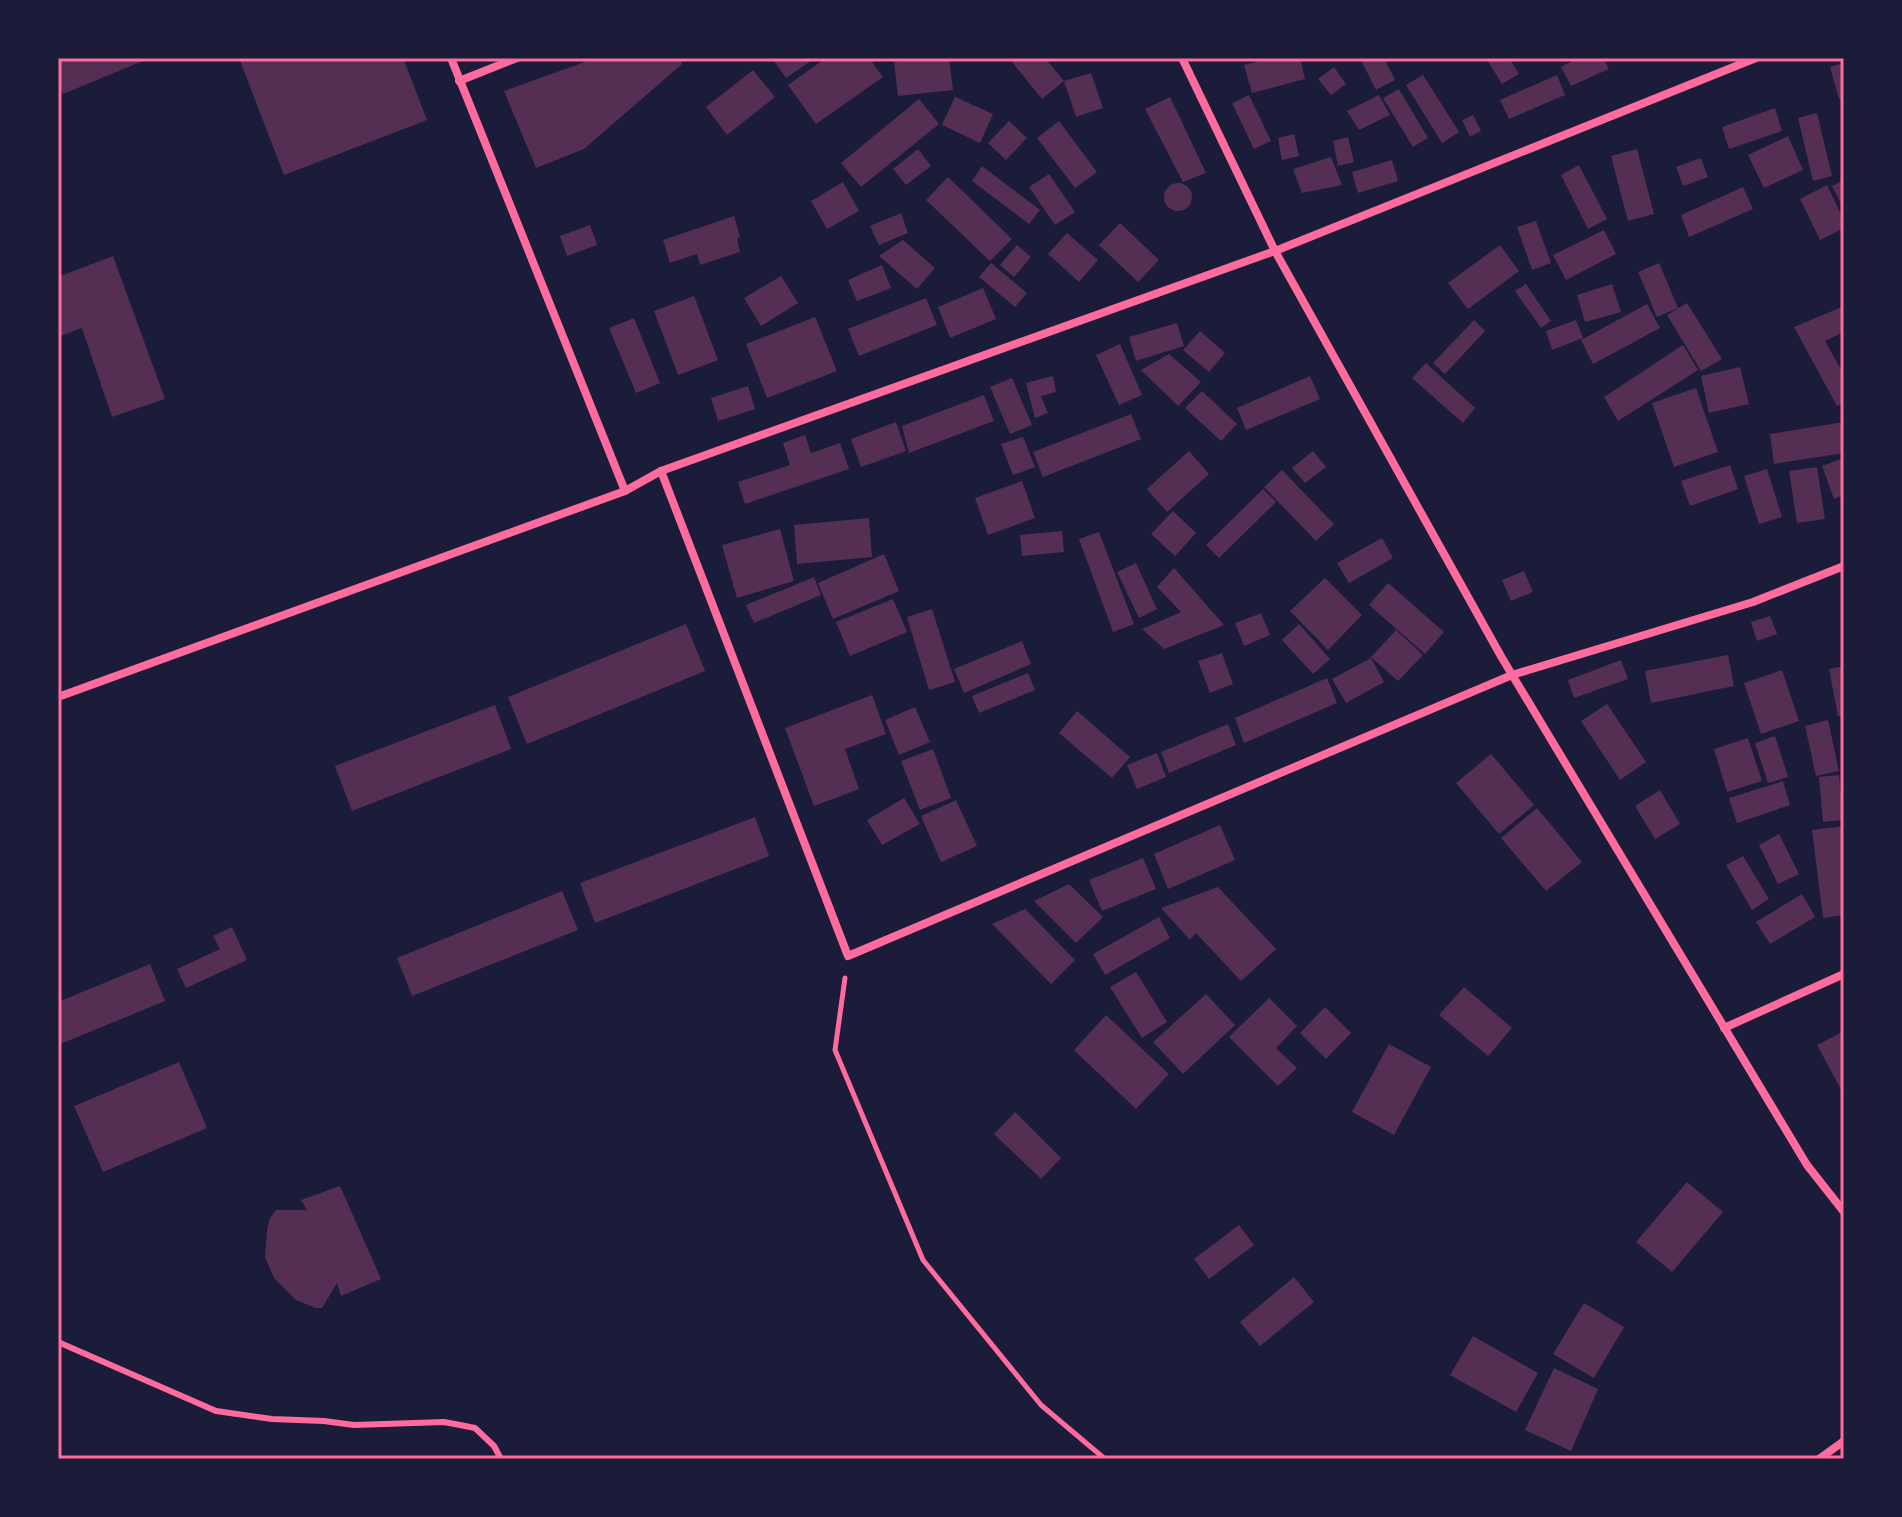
<svg xmlns="http://www.w3.org/2000/svg" width="1902" height="1517" font-family="'Titillium Web',sans-serif">
  <style>
    .building { fill: #542f53 }
    .lines { fill: none; stroke-linecap: round; stroke-linejoin: round }
    .path { stroke: #ff6b9d; stroke-width: 5 }
    .service { stroke: #ff6b9d; stroke-width: 6 }
    .minor { stroke: #ff6b9d; stroke-width: 8 }
    .neatline { fill: none; stroke: #ff6b9d; stroke-width: 3 }
  </style>
  <rect width="100%" height="100%" fill="#1b1b3a"/>
  <!-- building -->
  <g class="building">
    <path d="M 58,58 L 150,58 L 63,94 L 58,82 Z"/>
    <path d="M 239,58 L 403,58 L 427,120 L 284,175 Z"/>
    <path d="M 596,58 L 680,58 L 682,64 L 584,149 L 536,168 L 504,91 Z"/>
    <path d="M 772,58 L 815,58 L 786,78 Z"/>
    <path d="M 826,58 L 869,58 L 883,77 L 816,124 L 788,85 Z"/>
    <path d="M 926,58 L 949,58 L 953,90 L 898,96 L 894,62 Z"/>
    <path d="M 1017,58 L 1045,58 L 1064,81 L 1042,99 L 1012,62 Z"/>
    <path d="M 1272,58 L 1300,58 L 1305,79 L 1252,93 L 1244,65 Z"/>
    <path d="M 1360,58 L 1384,58 L 1395,80 L 1376,90 Z"/>
    <path d="M 1486,58 L 1509,58 L 1519,74 L 1502,84 Z"/>
    <path d="M 1579,58 L 1603,58 L 1609,69 L 1571,86 L 1561,67 Z"/>
    <path d="M 1844,63 L 1844,98 L 1839,99 L 1830,67 Z"/>
    <path d="M 1334,67 L 1346,84 L 1331,95 L 1318,79 Z"/>
    <path d="M 753,70 L 775,97 L 727,135 L 706,107 Z"/>
    <path d="M 1091,73 L 1103,108 L 1076,117 L 1064,81 Z"/>
    <path d="M 1423,75 L 1459,132 L 1442,143 L 1406,85 Z"/>
    <path d="M 1557,75 L 1565,95 L 1509,119 L 1500,100 Z"/>
    <path d="M 1399,89 L 1428,138 L 1413,147 L 1383,98 Z"/>
    <path d="M 1249,95 L 1271,141 L 1254,149 L 1232,103 Z"/>
    <path d="M 1379,95 L 1390,115 L 1359,130 L 1347,111 Z"/>
    <path d="M 955,97 L 993,114 L 980,143 L 942,125 Z"/>
    <path d="M 1170,97 L 1206,173 L 1183,182 L 1145,109 Z"/>
    <path d="M 919,99 L 939,124 L 861,187 L 841,163 Z"/>
    <path d="M 1775,108 L 1782,131 L 1729,149 L 1722,127 Z"/>
    <path d="M 1817,113 L 1832,176 L 1813,181 L 1798,118 Z"/>
    <path d="M 1473,115 L 1481,131 L 1470,137 L 1462,120 Z"/>
    <path d="M 1009,121 L 1027,138 L 1006,160 L 988,143 Z"/>
    <path d="M 1059,121 L 1097,172 L 1075,188 L 1037,138 Z"/>
    <path d="M 1294,134 L 1299,156 L 1282,160 L 1278,138 Z"/>
    <path d="M 1788,136 L 1803,170 L 1764,188 L 1748,155 Z"/>
    <path d="M 1348,137 L 1354,162 L 1338,166 L 1333,141 Z"/>
    <path d="M 918,149 L 931,166 L 906,185 L 893,169 Z"/>
    <path d="M 1637,149 L 1654,214 L 1628,221 L 1611,156 Z"/>
    <path d="M 1331,157 L 1342,185 L 1302,193 L 1293,169 Z"/>
    <path d="M 1701,158 L 1708,177 L 1683,186 L 1676,167 Z"/>
    <path d="M 1392,160 L 1398,181 L 1358,193 L 1352,172 Z"/>
    <path d="M 1579,165 L 1607,219 L 1588,229 L 1561,175 Z"/>
    <path d="M 982,166 L 1040,210 L 1029,224 L 972,181 Z"/>
    <path d="M 1049,174 L 1075,212 L 1055,225 L 1029,187 Z"/>
    <path d="M 948,177 L 1012,239 L 990,261 L 926,200 Z"/>
    <path d="M 1844,180 L 1844,209 L 1832,186 Z"/>
    <path d="M 843,182 L 859,211 L 827,229 L 811,201 Z"/>
    <circle cx="1178" cy="197" r="14"/>
    <path d="M 1827,185 L 1844,221 L 1844,228 L 1820,240 L 1800,199 Z"/>
    <path d="M 1743,187 L 1753,209 L 1689,237 L 1681,215 Z"/>
    <path d="M 901,213 L 908,233 L 879,245 L 870,226 Z"/>
    <path d="M 734,216 L 740,237 L 737,239 L 740,252 L 700,265 L 697,254 L 670,263 L 663,240 Z"/>
    <path d="M 1536,221 L 1551,263 L 1532,270 L 1517,227 Z"/>
    <path d="M 1120,223 L 1159,260 L 1138,282 L 1099,245 Z"/>
    <path d="M 590,225 L 597,245 L 567,256 L 560,236 Z"/>
    <path d="M 1604,230 L 1616,254 L 1566,280 L 1553,255 Z"/>
    <path d="M 1067,233 L 1098,260 L 1079,282 L 1048,254 Z"/>
    <path d="M 903,240 L 935,268 L 917,289 L 879,256 Z"/>
    <path d="M 1017,245 L 1031,257 L 1014,277 L 1000,265 Z"/>
    <path d="M 1500,245 L 1519,271 L 1468,309 L 1448,283 Z"/>
    <path d="M 113,256 L 165,399 L 112,417 L 82,328 L 58,337 L 58,277 Z"/>
    <path d="M 991,263 L 1027,293 L 1015,307 L 979,277 Z"/>
    <path d="M 1659,263 L 1678,308 L 1657,317 L 1638,272 Z"/>
    <path d="M 882,265 L 891,288 L 857,301 L 848,280 Z"/>
    <path d="M 781,276 L 798,303 L 761,326 L 744,298 Z"/>
    <path d="M 1526,284 L 1551,321 L 1541,328 L 1515,291 Z"/>
    <path d="M 1612,284 L 1621,312 L 1585,322 L 1577,295 Z"/>
    <path d="M 983,288 L 996,319 L 950,338 L 938,307 Z"/>
    <path d="M 694,296 L 718,360 L 678,375 L 654,311 Z"/>
    <path d="M 926,298 L 937,325 L 859,356 L 848,329 Z"/>
    <path d="M 1687,303 L 1722,359 L 1701,371 L 1667,315 Z"/>
    <path d="M 1647,304 L 1660,328 L 1593,364 L 1581,340 Z"/>
    <path d="M 1844,306 L 1844,332 L 1825,341 L 1844,375 L 1844,402 L 1837,406 L 1794,327 Z"/>
    <path d="M 815,317 L 837,371 L 767,398 L 746,344 Z"/>
    <path d="M 634,318 L 660,383 L 636,393 L 609,328 Z"/>
    <path d="M 1474,320 L 1485,331 L 1445,374 L 1433,363 Z"/>
    <path d="M 1576,320 L 1583,338 L 1552,350 L 1546,331 Z"/>
    <path d="M 1177,323 L 1184,346 L 1136,361 L 1129,337 Z"/>
    <path d="M 1200,331 L 1225,353 L 1209,372 L 1183,350 Z"/>
    <path d="M 1120,344 L 1142,395 L 1119,405 L 1096,355 Z"/>
    <path d="M 1683,345 L 1698,370 L 1618,421 L 1604,397 Z"/>
    <path d="M 1169,354 L 1201,382 L 1178,406 L 1141,370 Z"/>
    <path d="M 1426,363 L 1475,408 L 1463,423 L 1412,378 Z"/>
    <path d="M 1740,367 L 1749,404 L 1709,413 L 1701,376 Z"/>
    <path d="M 1053,376 L 1056,392 L 1041,396 L 1048,413 L 1035,418 L 1026,383 Z"/>
    <path d="M 1310,376 L 1320,399 L 1246,430 L 1237,408 Z"/>
    <path d="M 1012,378 L 1032,425 L 1010,434 L 990,387 Z"/>
    <path d="M 748,386 L 755,409 L 718,421 L 711,398 Z"/>
    <path d="M 1696,388 L 1718,452 L 1674,467 L 1652,403 Z"/>
    <path d="M 1202,391 L 1237,424 L 1221,441 L 1185,408 Z"/>
    <path d="M 984,395 L 994,421 L 909,453 L 902,426 Z"/>
    <path d="M 1131,414 L 1141,439 L 1043,477 L 1033,452 Z"/>
    <path d="M 896,422 L 906,451 L 861,467 L 851,439 Z"/>
    <path d="M 1844,422 L 1844,453 L 1774,464 L 1770,434 Z"/>
    <path d="M 805,435 L 811,453 L 840,443 L 849,469 L 745,504 L 738,482 L 790,465 L 783,443 Z"/>
    <path d="M 1023,437 L 1035,467 L 1013,475 L 1001,444 Z"/>
    <path d="M 1189,451 L 1209,474 L 1167,512 L 1147,489 Z"/>
    <path d="M 1313,451 L 1326,467 L 1305,483 L 1292,468 Z"/>
    <path d="M 1844,458 L 1844,495 L 1834,499 L 1822,466 Z"/>
    <path d="M 1730,465 L 1738,489 L 1690,506 L 1681,481 Z"/>
    <path d="M 1817,467 L 1825,519 L 1797,523 L 1789,471 Z"/>
    <path d="M 1767,469 L 1782,517 L 1759,524 L 1744,476 Z"/>
    <path d="M 1282,470 L 1334,524 L 1316,541 L 1264,487 Z"/>
    <path d="M 1022,481 L 1035,518 L 988,535 L 975,498 Z"/>
    <path d="M 1263,489 L 1276,502 L 1219,558 L 1206,545 Z"/>
    <path d="M 1173,511 L 1196,533 L 1175,556 L 1151,534 Z"/>
    <path d="M 869,518 L 872,557 L 797,564 L 794,525 Z"/>
    <path d="M 780,529 L 794,581 L 737,598 L 722,545 Z"/>
    <path d="M 1062,531 L 1064,552 L 1022,556 L 1020,535 Z"/>
    <path d="M 1099,532 L 1134,624 L 1113,632 L 1079,539 Z"/>
    <path d="M 1382,538 L 1393,558 L 1349,583 L 1337,563 Z"/>
    <path d="M 884,554 L 899,591 L 833,619 L 818,583 Z"/>
    <path d="M 1136,563 L 1157,609 L 1139,618 L 1117,572 Z"/>
    <path d="M 1174,568 L 1224,625 L 1164,649 L 1142,629 L 1181,612 L 1157,587 Z"/>
    <path d="M 1524,571 L 1533,592 L 1511,601 L 1502,580 Z"/>
    <path d="M 814,577 L 821,595 L 754,623 L 746,605 Z"/>
    <path d="M 1325,578 L 1362,615 L 1328,650 L 1290,611 Z"/>
    <path d="M 1388,583 L 1444,632 L 1425,654 L 1369,605 Z"/>
    <path d="M 893,599 L 907,632 L 850,656 L 836,622 Z"/>
    <path d="M 932,609 L 955,682 L 929,690 L 907,617 Z"/>
    <path d="M 1261,613 L 1270,635 L 1244,646 L 1235,623 Z"/>
    <path d="M 1770,616 L 1777,634 L 1757,641 L 1751,622 Z"/>
    <path d="M 686,624 L 705,671 L 527,744 L 508,697 Z"/>
    <path d="M 1299,624 L 1330,659 L 1313,674 L 1282,640 Z"/>
    <path d="M 1396,630 L 1423,655 L 1398,681 L 1371,657 Z"/>
    <path d="M 1022,641 L 1031,664 L 964,693 L 954,669 Z"/>
    <path d="M 1222,653 L 1233,684 L 1210,693 L 1198,661 Z"/>
    <path d="M 1728,655 L 1734,686 L 1651,703 L 1645,671 Z"/>
    <path d="M 1371,658 L 1384,682 L 1346,703 L 1332,679 Z"/>
    <path d="M 1621,660 L 1628,679 L 1574,698 L 1568,680 Z"/>
    <path d="M 1844,666 L 1844,715 L 1838,716 L 1829,669 Z"/>
    <path d="M 1782,670 L 1799,721 L 1761,734 L 1744,683 Z"/>
    <path d="M 1028,673 L 1035,690 L 979,713 L 972,696 Z"/>
    <path d="M 1327,678 L 1337,703 L 1244,743 L 1235,718 Z"/>
    <path d="M 872,695 L 886,734 L 845,749 L 859,789 L 814,806 L 785,728 Z"/>
    <path d="M 1607,704 L 1646,762 L 1620,780 L 1581,721 Z"/>
    <path d="M 495,705 L 511,749 L 352,811 L 335,766 Z"/>
    <path d="M 915,707 L 930,742 L 899,755 L 885,720 Z"/>
    <path d="M 1077,711 L 1130,757 L 1112,778 L 1059,733 Z"/>
    <path d="M 1828,720 L 1839,771 L 1816,776 L 1805,726 Z"/>
    <path d="M 1228,724 L 1236,745 L 1169,773 L 1161,752 Z"/>
    <path d="M 1775,736 L 1788,777 L 1768,783 L 1755,743 Z"/>
    <path d="M 1748,738 L 1762,781 L 1727,792 L 1714,749 Z"/>
    <path d="M 933,749 L 951,798 L 920,810 L 901,761 Z"/>
    <path d="M 1157,753 L 1166,777 L 1137,789 L 1127,765 Z"/>
    <path d="M 1491,754 L 1534,805 L 1499,834 L 1456,783 Z"/>
    <path d="M 1839,775 L 1843,820 L 1823,822 L 1819,777 Z"/>
    <path d="M 1783,781 L 1790,805 L 1737,823 L 1729,798 Z"/>
    <path d="M 1660,790 L 1680,824 L 1655,839 L 1635,806 Z"/>
    <path d="M 904,798 L 920,824 L 882,845 L 867,820 Z"/>
    <path d="M 956,800 L 977,846 L 941,862 L 921,816 Z"/>
    <path d="M 1537,808 L 1582,862 L 1546,891 L 1501,838 Z"/>
    <path d="M 755,817 L 769,856 L 595,923 L 580,883 Z"/>
    <path d="M 1220,825 L 1235,860 L 1168,889 L 1154,854 Z"/>
    <path d="M 1844,826 L 1844,915 L 1823,918 L 1812,830 Z"/>
    <path d="M 1779,834 L 1799,874 L 1778,884 L 1759,845 Z"/>
    <path d="M 1743,856 L 1769,899 L 1752,910 L 1726,865 Z"/>
    <path d="M 1143,858 L 1156,889 L 1102,911 L 1089,880 Z"/>
    <path d="M 1069,884 L 1103,917 L 1076,943 L 1034,901 Z"/>
    <path d="M 1218,887 L 1276,949 L 1241,981 L 1196,933 L 1190,940 L 1161,908 Z"/>
    <path d="M 562,891 L 578,930 L 412,996 L 397,958 Z"/>
    <path d="M 1802,894 L 1815,917 L 1770,944 L 1756,922 Z"/>
    <path d="M 1025,909 L 1075,960 L 1051,984 L 992,924 Z"/>
    <path d="M 1159,917 L 1170,938 L 1105,975 L 1093,954 Z"/>
    <path d="M 232,927 L 247,960 L 186,988 L 177,969 L 220,949 L 213,936 Z"/>
    <path d="M 150,964 L 165,1001 L 58,1045 L 58,1002 Z"/>
    <path d="M 1136,972 L 1167,1022 L 1142,1038 L 1110,987 Z"/>
    <path d="M 1464,987 L 1512,1028 L 1488,1056 L 1439,1015 Z"/>
    <path d="M 1206,994 L 1235,1025 L 1183,1074 L 1153,1042 Z"/>
    <path d="M 1269,998 L 1297,1026 L 1276,1048 L 1297,1068 L 1278,1086 L 1229,1037 Z"/>
    <path d="M 1325,1007 L 1351,1033 L 1326,1059 L 1300,1033 Z"/>
    <path d="M 1106,1015 L 1169,1074 L 1136,1109 L 1074,1050 Z"/>
    <path d="M 1844,1031 L 1844,1095 L 1817,1045 Z"/>
    <path d="M 1389,1044 L 1431,1067 L 1394,1135 L 1352,1112 Z"/>
    <path d="M 179,1062 L 207,1128 L 103,1172 L 74,1106 Z"/>
    <path d="M 1015,1112 L 1061,1158 L 1041,1179 L 994,1134 Z"/>
    <path d="M 1687,1182 L 1723,1212 L 1672,1272 L 1636,1242 Z"/>
    <path d="M 340,1186 L 381,1279 L 341,1296 L 337,1283 L 322,1308 L 316,1308 L 296,1300 L 274,1278 L 265,1257 L 267,1230 L 270,1218 L 276,1210 L 307,1210 L 301,1200 Z"/>
    <path d="M 1239,1225 L 1254,1245 L 1209,1279 L 1194,1259 Z"/>
    <path d="M 1294,1277 L 1314,1302 L 1260,1346 L 1240,1322 Z"/>
    <path d="M 1584,1303 L 1624,1327 L 1594,1378 L 1553,1354 Z"/>
    <path d="M 1473,1336 L 1538,1373 L 1516,1412 L 1450,1375 Z"/>
    <path d="M 1554,1368 L 1598,1389 L 1571,1451 L 1525,1430 Z"/>
  </g>
  <g class="lines">
    <!-- path -->
    <path class="path" d="M 845,978 L 835,1050 L 923,1260 L 1041,1405 L 1105,1459"/>
    <!-- service -->
    <path class="service" d="M 58,1342 L 216,1411 L 272,1419 L 324,1421 L 354,1425 L 444,1422 L 460,1425 L 475,1428 L 494,1446 L 501,1459"/>
    <!-- minor -->
    <g class="minor">
      <path d="M 451,58 L 625,491"/>
      <path d="M 1182,58 L 1275,251 L 1502,658 L 1807,1165 L 1844,1212"/>
      <path d="M 459,81 L 517,58"/>
      <path d="M 661,471 L 848,956 L 1512,675 L 1753,602 L 1844,566"/>
      <path d="M 58,697 L 625,491 L 661,471 L 1275,251 L 1756,58"/>
      <path d="M 1724,1028 L 1844,974"/>
      <path d="M 1819,1459 L 1844,1441"/>
    </g>
  </g>
  <!-- border -->
  <rect width="1902" height="1517" fill="none" stroke="#1b1b3a" stroke-width="120"/>
  <rect x="60" y="60" width="1782" height="1397" class="neatline"/>
</svg>
